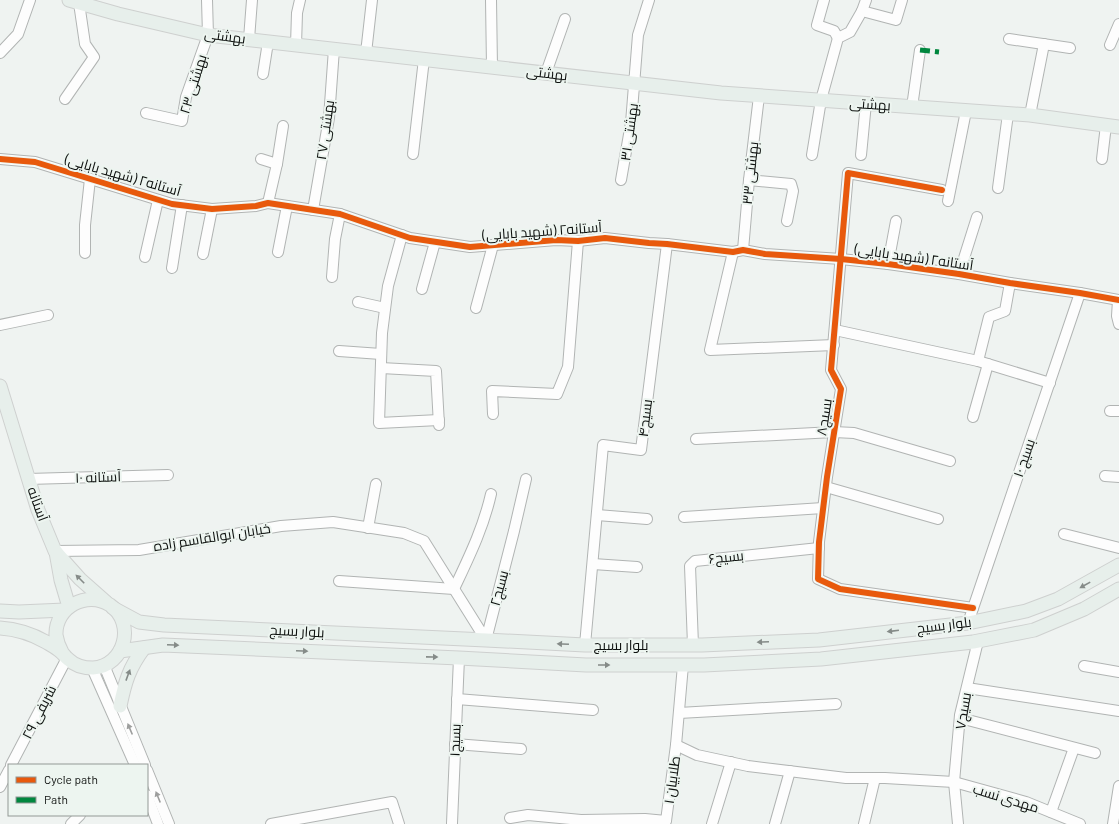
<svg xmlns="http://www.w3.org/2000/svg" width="1119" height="824" font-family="Barlow,Cairo,sans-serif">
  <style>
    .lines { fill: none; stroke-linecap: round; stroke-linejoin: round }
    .minor-casing { stroke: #b1b4b3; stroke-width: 12 }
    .major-casing { stroke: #ced0cf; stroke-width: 15 }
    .minor { stroke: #fdfdfd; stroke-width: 10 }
    .major { stroke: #e7efeb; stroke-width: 13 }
    .quiet { stroke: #00873e; stroke-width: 5; stroke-dasharray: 10 5; stroke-linecap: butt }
    .cycleway-casing { stroke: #edf5f0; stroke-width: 8 }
    .cycleway { stroke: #e8590c; stroke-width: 6 }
    .oneway { fill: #858b88 }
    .oneway2 { fill: #9d9e9d }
    .labels { text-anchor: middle; stroke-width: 4; stroke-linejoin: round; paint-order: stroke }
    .street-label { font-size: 14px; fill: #0d100e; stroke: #edf5f0 }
  </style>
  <rect width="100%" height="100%" fill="#eff3f1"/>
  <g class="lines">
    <!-- minor casing -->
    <g class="minor-casing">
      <g id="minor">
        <path d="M 491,0 L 492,67"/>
        <path d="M 824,0 L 817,25 L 834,31 L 838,38"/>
        <path d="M 862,11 L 866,0"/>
        <path d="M 249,39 L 252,0"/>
        <path d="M 1009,39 L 1070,48"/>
        <path d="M 296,45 L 297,13 L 300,0"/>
        <path d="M 1110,45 L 1119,24"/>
        <path d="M 0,53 L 18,34 L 30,0"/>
        <path d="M 366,53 L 372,0"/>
        <path d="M 546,73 L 565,19"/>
        <path d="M 263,74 L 268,42"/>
        <path d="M 65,99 L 94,57 L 85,44 L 79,3"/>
        <path d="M 912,107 L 920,50"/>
        <path d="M 146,113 L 182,121 L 186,97 L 208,35 L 207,0"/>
        <path d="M 1030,115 L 1044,44"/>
        <path d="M 413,154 L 424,59"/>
        <path d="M 812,155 L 821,100 L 838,38 L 850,32 L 862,11 L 896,20 L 902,0"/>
        <path d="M 861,155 L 866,103"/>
        <path d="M 0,159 L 35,162 L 172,204 L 212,209 L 256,206 L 268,203 L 340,214 L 410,238 L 470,247 L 556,240 L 578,241 L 605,238 L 649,243 L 667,244 L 733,252 L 743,250 L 765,254 L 841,259 L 888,264 L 959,274 L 1010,283 L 1080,293 L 1119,300"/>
        <path d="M 261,159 L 277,164"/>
        <path d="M 1102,159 L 1106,125"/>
        <path d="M 621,180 L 631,123 L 638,35 L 649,0"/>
        <path d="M 749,180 L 791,184 L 793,191 L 787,221"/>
        <path d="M 998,188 L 1008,114"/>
        <path d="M 942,190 L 848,173 L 831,370 L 841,389 L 827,477 L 819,542 L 818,579 L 840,589 L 973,608"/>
        <path d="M 948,201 L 966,111"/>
        <path d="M 268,203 L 277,164 L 283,126"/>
        <path d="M 313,210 L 329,118 L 334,49"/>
        <path d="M 402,235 L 388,286 L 382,333 L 379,423 L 439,420"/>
        <path d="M 743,250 L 749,180 L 759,96"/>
        <path d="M 278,252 L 287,206"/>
        <path d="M 733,252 L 710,350 L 834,345"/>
        <path d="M 85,253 L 85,225 L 90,179"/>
        <path d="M 203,254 L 212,209"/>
        <path d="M 145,257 L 158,200"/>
        <path d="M 888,264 L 896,221"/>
        <path d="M 172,268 L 182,205"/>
        <path d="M 959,274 L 977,217"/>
        <path d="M 332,277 L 335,239 L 340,214"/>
        <path d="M 422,289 L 435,242"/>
        <path d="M 1118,300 L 1117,316 L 1119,324"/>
        <path d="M 358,302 L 385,308"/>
        <path d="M 476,308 L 493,245"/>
        <path d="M 0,325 L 48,315"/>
        <path d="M 835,330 L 978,361 L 1050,383"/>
        <path d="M 339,351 L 381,354"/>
        <path d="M 978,361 L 989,317 L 1005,311 L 1010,283"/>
        <path d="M 381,368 L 436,371 L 439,425"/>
        <path d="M 1110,411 L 1119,411"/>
        <path d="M 493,414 L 492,391 L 557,394 L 568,367 L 578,241"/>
        <path d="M 973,417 L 988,364"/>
        <path d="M 696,439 L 834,432 L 854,433 L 950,461"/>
        <path d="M 1105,476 L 1119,477"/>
        <path d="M 28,479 L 168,475"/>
        <path d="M 826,487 L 938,519"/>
        <path d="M 597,515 L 647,519"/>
        <path d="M 684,517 L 823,508"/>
        <path d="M 368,528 L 376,484"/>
        <path d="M 1064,534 L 1119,548"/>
        <path d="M 55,551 L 139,550 L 281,526 L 333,522 L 404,533 L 424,541 L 486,640 L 514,531 L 526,479"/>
        <path d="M 593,564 L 637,567"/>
        <path d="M 339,581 L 454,589"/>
        <path d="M 454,589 C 469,557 483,529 491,494"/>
        <path d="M 968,623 L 1080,293"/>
        <path d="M 585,645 L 603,445 L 641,450 L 667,244"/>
        <path d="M 693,645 L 690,566 L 695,561 L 819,548"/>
        <path d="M 104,665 L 145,765"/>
        <path d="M 1084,666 L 1119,672"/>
        <path d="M 92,668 L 135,765"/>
        <path d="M 967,688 L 1119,711"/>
        <path d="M 457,699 L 593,710"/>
        <path d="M 679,713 L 836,704"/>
        <path d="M 960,718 L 1095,753"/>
        <path d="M 455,744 L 521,749"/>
        <path d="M 676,745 L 697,755 L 748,766 L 846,778 L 885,778 L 954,782 L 1026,802 L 1080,824"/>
        <path d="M 11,765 L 67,658"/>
        <path d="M 147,770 L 169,824"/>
        <path d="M 0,787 L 9,770"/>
        <path d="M 147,795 L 158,824"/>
        <path d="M 1051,812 L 1074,748"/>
        <path d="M 510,818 L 528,815 L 581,820"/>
        <path d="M 452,823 L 459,658"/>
        <path d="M 71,824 L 80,815"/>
        <path d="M 271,824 L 392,802 L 399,824"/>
        <path d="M 580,824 L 581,820 L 645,819 L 666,821 L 676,745 L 683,665"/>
        <path d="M 712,824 L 731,762"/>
        <path d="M 775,824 L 790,771"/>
        <path d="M 864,824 L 875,778"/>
        <path d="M 958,824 L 954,782 L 960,715 L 978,641"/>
        <path d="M 1113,824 L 1119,786"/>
      </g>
    </g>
    <!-- major casing -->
    <g class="major-casing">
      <g id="major">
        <path d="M 69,0 L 118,14 L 208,35 L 721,93 L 1030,115 L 1119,127"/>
        <path d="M 0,386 L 38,510 L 55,551 L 80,579 L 106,602"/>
        <path d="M 56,552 L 61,580 L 69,607"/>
        <path d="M 113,608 L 139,622 L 164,625 L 486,640 L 585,645 L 702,645 L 819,640 L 968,623 L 1026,611 L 1058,599 L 1119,565"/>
        <path d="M 0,611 L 19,612 L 65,610"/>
        <path d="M 0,628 C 16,629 32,634 46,642 C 51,645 57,648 61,652 C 64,654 65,657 68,659 C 74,665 84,668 93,668 C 125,666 136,623 110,605 C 87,590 55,607 56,635 C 57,641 59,647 62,652"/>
        <path d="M 120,651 L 163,645 L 459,658 L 586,665 L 704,665 L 821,659 L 973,642 L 1034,630 L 1084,609 L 1119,589"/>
        <path d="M 120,706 C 125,682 129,668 144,648"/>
      </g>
    </g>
    <!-- minor -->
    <use href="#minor" class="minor"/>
    <!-- major -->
    <use href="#major" class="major"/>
    <!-- quiet -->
    <path class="quiet" d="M 920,50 L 939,52"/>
    <!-- cycleway casing -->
    <g class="cycleway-casing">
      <g id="cycleway">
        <path d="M 0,159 L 35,162 L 172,204 L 212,209 L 256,206 L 268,203 L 340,214 L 410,238 L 470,247 L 556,240 L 578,241 L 605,238 L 649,243 L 667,244 L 733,252 L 743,250 L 765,254 L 841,259 L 888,264 L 959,274 L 1010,283 L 1080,293 L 1119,300"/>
        <path d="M 942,190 L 848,173 L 831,370 L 841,389 L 827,477 L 819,542 L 818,579 L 840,589 L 973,608"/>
      </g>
    </g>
    <!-- cycleway -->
    <use href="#cycleway" class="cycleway"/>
  </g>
  <!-- one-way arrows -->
  <defs><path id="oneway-solid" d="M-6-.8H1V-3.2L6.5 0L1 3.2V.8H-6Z"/></defs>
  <g class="oneway">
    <use href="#oneway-solid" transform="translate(80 579) rotate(-135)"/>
    <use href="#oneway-solid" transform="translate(1085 585) rotate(151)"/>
    <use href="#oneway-solid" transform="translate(893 631) rotate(173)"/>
    <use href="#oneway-solid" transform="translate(763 642) rotate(177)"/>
    <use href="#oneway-solid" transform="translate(563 644) rotate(-177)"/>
    <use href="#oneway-solid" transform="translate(173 645) rotate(3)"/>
    <use href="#oneway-solid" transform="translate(302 651) rotate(3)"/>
    <use href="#oneway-solid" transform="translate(432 657) rotate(1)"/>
    <use href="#oneway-solid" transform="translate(604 665)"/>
    <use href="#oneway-solid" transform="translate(128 675) rotate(-70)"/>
  </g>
  <g class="oneway2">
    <use href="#oneway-solid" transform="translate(130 729) rotate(-113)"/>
    <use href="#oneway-solid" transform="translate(158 797) rotate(-112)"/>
  </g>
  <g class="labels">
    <!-- street labels -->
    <g class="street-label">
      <text transform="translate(225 36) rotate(8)" y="5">بهشتی</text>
      <text transform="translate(547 73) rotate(7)" y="5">بهشتی</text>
      <text transform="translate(193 84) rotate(-73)" y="5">بهشتی ۲۳</text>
      <text transform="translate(870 104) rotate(4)" y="5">بهشتی</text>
      <text transform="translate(325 130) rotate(-82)" y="5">بهشتی ۲۷</text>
      <text transform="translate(629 132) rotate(-82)" y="5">بهشتی ۳۱</text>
      <text transform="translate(750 173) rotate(-84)" y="5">بهشتی ۳۳</text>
      <text transform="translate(123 175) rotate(16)" y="5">آستانه۲ (شهید بابایی)</text>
      <text transform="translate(542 231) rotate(-4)" y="5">آستانه۲ (شهید بابایی)</text>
      <text transform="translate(914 257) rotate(8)" y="5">آستانه۲ (شهید بابایی)</text>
      <text transform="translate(824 417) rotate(-81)" y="5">بسیج۸</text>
      <text transform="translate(645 418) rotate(-83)" y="5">بسیج۴</text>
      <text transform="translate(1024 458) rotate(-71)" y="5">بسیج ۱۰</text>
      <text transform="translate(98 477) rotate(-2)" y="5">آستانه ۱۰</text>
      <text transform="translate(38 504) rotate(70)" y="5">آستانه</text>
      <text transform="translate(212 537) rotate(-9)" y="5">خیابان ابوالقاسم زاده</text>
      <text transform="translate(726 557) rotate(-6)" y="5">بسیج۶</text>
      <text transform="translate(499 588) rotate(-75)" y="5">بسیج۲</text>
      <text transform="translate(944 625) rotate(-7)" y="5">بلوار بسیج</text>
      <text transform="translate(297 631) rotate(3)" y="5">بلوار بسیج</text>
      <text x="621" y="650">بلوار بسیج</text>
      <text transform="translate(963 711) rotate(-80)" y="5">بسیج۷</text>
      <text transform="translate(39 712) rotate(-63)" y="5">شریفی ۲۹</text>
      <text transform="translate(455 740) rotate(-88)" y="5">بسیج۱</text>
      <text transform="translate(672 780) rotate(-82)" y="5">طلابیان ۱</text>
      <text transform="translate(1006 798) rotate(17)" y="5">مهدی نسب</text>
    </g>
  </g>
  <!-- legend -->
  <rect x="8" y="764" width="140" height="52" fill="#edf5f0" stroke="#939996"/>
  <rect x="16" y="777" width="20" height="6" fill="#e8590c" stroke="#939996"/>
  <text x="44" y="784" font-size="12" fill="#0d100e">Cycle path</text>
  <rect x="16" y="797" width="20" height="6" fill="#00873e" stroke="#939996"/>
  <text x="44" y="804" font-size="12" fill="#0d100e">Path</text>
</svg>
